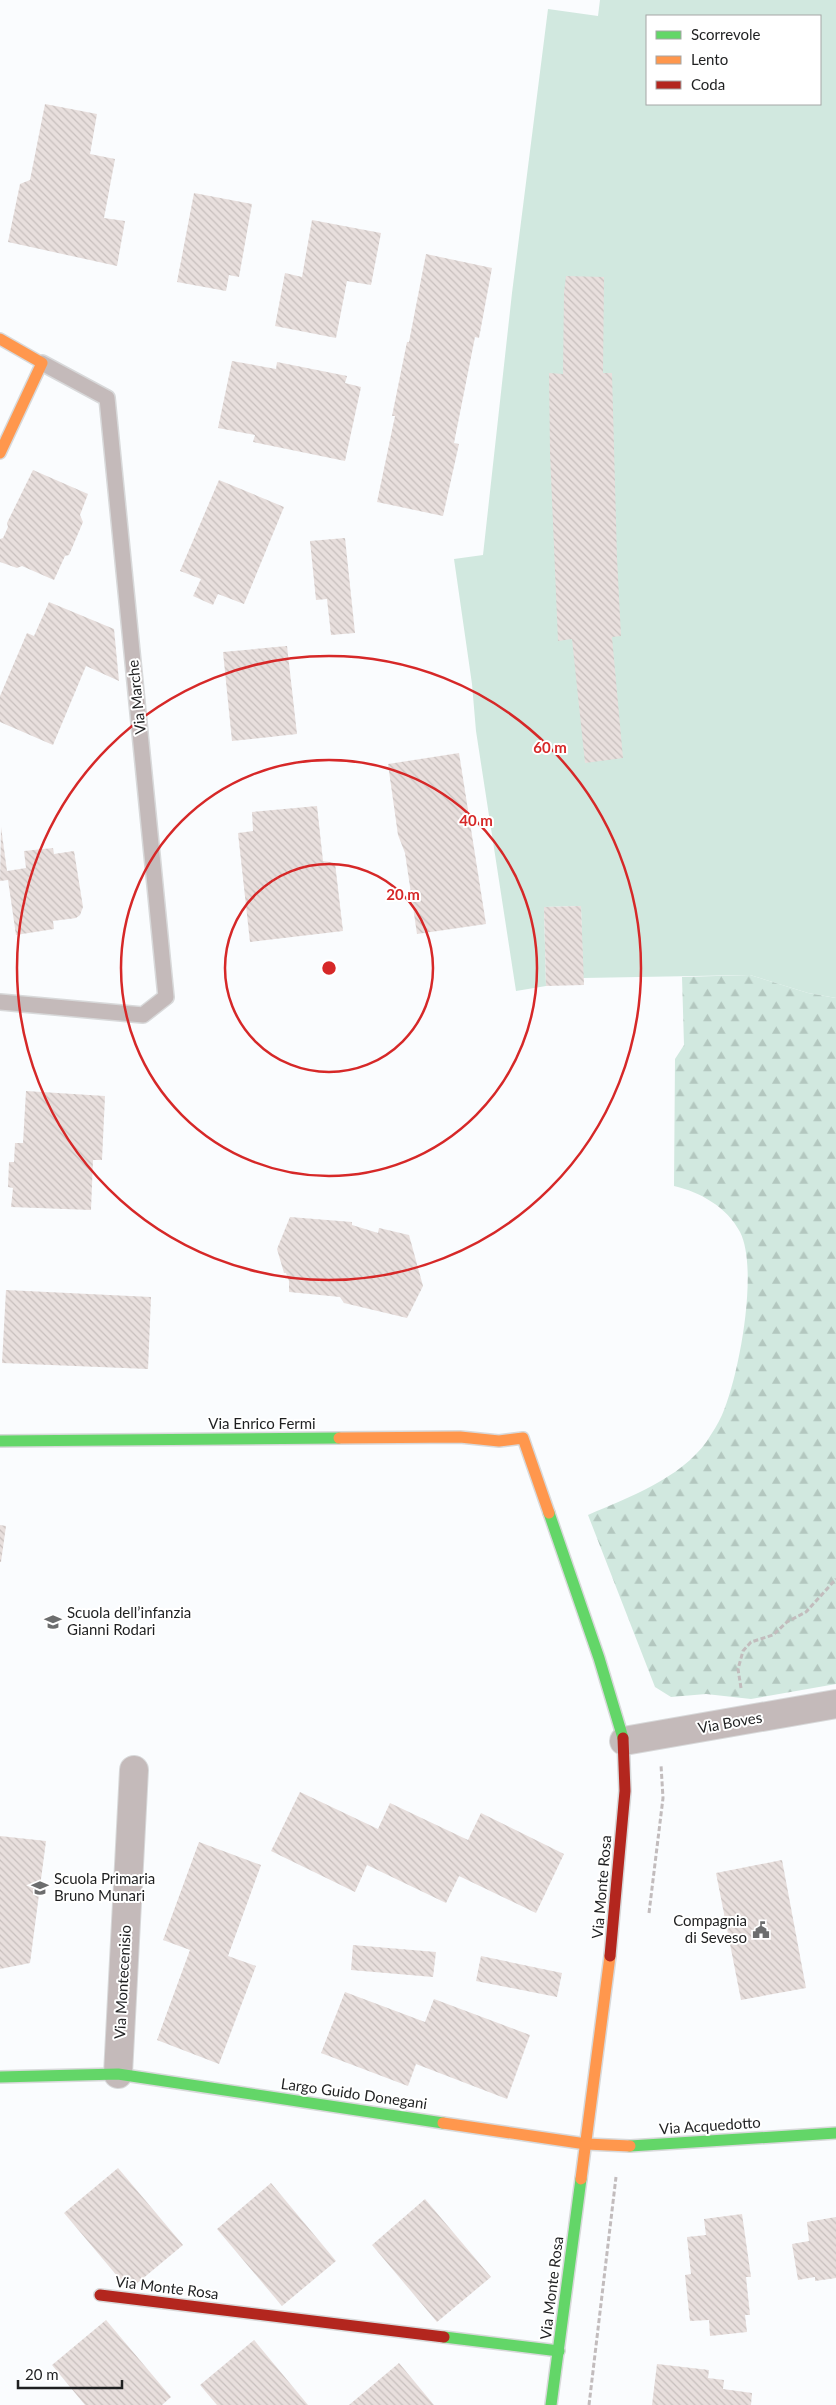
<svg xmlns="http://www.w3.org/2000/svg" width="836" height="2405" font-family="Lato,sans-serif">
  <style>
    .grass { fill: #d1e8df; fill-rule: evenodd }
    .forest { fill: url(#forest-firs) }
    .building { fill: url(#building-back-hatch) }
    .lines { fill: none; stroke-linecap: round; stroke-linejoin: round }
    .lane-casing { stroke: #d8d9da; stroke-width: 18 }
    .street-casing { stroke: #d8d9da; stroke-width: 30 }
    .fast-casing { stroke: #d8d9da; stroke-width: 14 }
    .slow-casing { stroke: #d8d9da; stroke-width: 14 }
    .jam-casing { stroke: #d8d9da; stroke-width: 14 }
    .path { stroke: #c2bcbd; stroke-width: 3; stroke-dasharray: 5 2.5; stroke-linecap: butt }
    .lane { stroke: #c4baba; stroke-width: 15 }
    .street { stroke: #c4baba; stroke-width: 28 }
    .fast { stroke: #63d668; stroke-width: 11 }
    .slow { stroke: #ff974d; stroke-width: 11 }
    .jam { stroke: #b3261e; stroke-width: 11 }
    .ring { fill: none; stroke: #d62828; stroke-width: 2.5 }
    .labels { text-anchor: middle; stroke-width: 4; stroke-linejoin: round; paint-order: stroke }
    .street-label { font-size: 15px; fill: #1f2021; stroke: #fff }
    .poi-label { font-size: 15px; fill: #1f2021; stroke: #fff; text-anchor: start }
    .centre { fill: #d62828; stroke: #fff; stroke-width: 2.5 }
    .ring-label { font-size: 15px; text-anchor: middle; font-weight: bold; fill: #d62828; stroke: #fff; stroke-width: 4; stroke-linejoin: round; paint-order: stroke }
  </style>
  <defs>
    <pattern id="forest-firs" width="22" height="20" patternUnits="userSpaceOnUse" patternTransform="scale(1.25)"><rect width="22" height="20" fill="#d1e8df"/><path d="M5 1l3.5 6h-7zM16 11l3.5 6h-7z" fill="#b3c7bf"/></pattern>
    <pattern id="building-back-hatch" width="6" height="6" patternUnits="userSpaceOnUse" patternTransform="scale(1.25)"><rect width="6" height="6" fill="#e8dfdd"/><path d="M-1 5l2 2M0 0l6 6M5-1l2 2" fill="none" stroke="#c7bfbd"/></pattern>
  </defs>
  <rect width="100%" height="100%" fill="#fafcfe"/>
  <!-- grass -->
  <path class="grass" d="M 600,0 L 836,0 L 836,998 L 808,993 L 750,975 L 583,978 L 581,906 L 544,907 L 546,986 L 516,991 L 476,731 L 472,684 L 454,559 L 483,555 L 512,293 L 548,9 L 598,16 ZM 647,16 L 820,16 L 820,104 L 647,104 Z"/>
  <!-- forest -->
  <path class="forest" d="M 750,975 L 808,993 L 836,998 L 836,1684 L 751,1699 L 706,1694 L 671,1697 L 655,1687 L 588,1515 C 629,1497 680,1479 707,1441 C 712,1433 718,1424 722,1415 C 739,1377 759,1269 740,1232 C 727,1207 700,1192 674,1186 L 675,1059 L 684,1045 L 682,977 Z"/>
  <!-- building -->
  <g class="building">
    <path d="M 45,104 L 97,114 L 90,154 L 115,159 L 104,218 L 125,221 L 117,266 L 8,242 L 20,184 L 30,180 Z"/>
    <path d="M 194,193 L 252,204 L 239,277 L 229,275 L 226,291 L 177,282 Z"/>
    <path d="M 312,220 L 381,233 L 371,285 L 347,281 L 336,338 L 275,326 L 285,273 L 302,277 Z"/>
    <path d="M 426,254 L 492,268 L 479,338 L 475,337 L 454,443 L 459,444 L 443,516 L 377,502 L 395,416 L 392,416 L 407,342 L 409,342 Z"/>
    <path d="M 566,276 L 604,277 L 603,373 L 612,373 L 617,558 L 621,636 L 612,637 L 623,758 L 585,763 L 572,639 L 558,641 L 550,453 L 549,373 L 563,374 L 564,292 Z"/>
    <path d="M 232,361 L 276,369 L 277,362 L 347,376 L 345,383 L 361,387 L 345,461 L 253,442 L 255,435 L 218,428 Z"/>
    <path d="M 33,470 L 88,494 L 80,515 L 83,522 L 69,555 L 65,556 L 54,580 L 22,566 L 17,568 L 0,562 L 0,539 L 3,538 L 8,527 L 7,523 Z"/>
    <path d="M 219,480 L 284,507 L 244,604 L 218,594 L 213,605 L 193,596 L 201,579 L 180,571 Z"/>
    <path d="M 345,538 L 355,633 L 331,635 L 327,599 L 316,600 L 310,541 Z"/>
    <path d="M 49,602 L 114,629 L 119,681 L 86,666 L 53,745 L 0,722 L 0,696 L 27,633 L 34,636 Z"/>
    <path d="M 287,646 L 297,734 L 232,741 L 223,652 Z"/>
    <path d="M 459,753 L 486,924 L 417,934 L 405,853 L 398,835 L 388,764 Z"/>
    <path d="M 317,806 L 323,861 L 335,863 L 343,931 L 250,942 L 238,833 L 253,831 L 252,812 Z"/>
    <path d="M 1,827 L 7,871 L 26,868 L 24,851 L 53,848 L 54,854 L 74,851 L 83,907 L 80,915 L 76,918 L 53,921 L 54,929 L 16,935 L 8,880 L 0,881 Z"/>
    <path d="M 581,906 L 584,985 L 546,986 L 544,907 Z"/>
    <path d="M 26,1091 L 105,1096 L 102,1160 L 93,1160 L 91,1210 L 11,1207 L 13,1188 L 8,1187 L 9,1162 L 14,1162 L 15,1143 L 23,1143 Z"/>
    <path d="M 290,1217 L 352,1222 L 352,1225 L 378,1233 L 379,1228 L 409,1235 L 423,1286 L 407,1318 L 344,1303 L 340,1297 L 289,1292 L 289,1281 L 286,1273 L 284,1273 L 277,1249 Z"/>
    <path d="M 6,1290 L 151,1297 L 148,1369 L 2,1363 Z"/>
    <path d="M 0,1525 L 6,1526 L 1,1562 L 0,1562 Z"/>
    <path d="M 300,1792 L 378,1829 L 390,1803 L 468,1840 L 481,1813 L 564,1854 L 536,1913 L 459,1876 L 446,1903 L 367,1865 L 355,1892 L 271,1851 Z"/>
    <path d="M 0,1836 L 46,1841 L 30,1963 L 0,1969 Z"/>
    <path d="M 199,1842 L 261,1865 L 228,1956 L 256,1966 L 219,2064 L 157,2040 L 190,1950 L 163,1940 Z"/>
    <path d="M 782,1860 L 806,1988 L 741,2000 L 716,1873 Z"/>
    <path d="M 353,1945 L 436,1952 L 433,1977 L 351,1970 Z"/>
    <path d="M 481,1956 L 562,1973 L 557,1997 L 476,1981 Z"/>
    <path d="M 345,1992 L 425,2022 L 434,1999 L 530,2035 L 507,2099 L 416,2064 L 408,2086 L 321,2053 Z"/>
    <path d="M 118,2168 L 183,2245 L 129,2290 L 64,2213 Z"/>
    <path d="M 271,2183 L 336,2261 L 282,2306 L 217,2229 Z"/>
    <path d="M 425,2199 L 491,2277 L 437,2322 L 372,2245 Z"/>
    <path d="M 742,2214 L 751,2277 L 746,2277 L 750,2315 L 745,2315 L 747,2332 L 710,2336 L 709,2320 L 690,2321 L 685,2275 L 691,2274 L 687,2237 L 706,2235 L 704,2219 Z"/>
    <path d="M 836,2217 L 836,2278 L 815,2281 L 815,2277 L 798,2280 L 792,2244 L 809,2241 L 807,2222 Z"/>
    <path d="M 106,2320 L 171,2397 L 162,2405 L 85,2405 L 52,2365 Z"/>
    <path d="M 254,2340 L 308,2405 L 217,2405 L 200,2385 Z"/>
    <path d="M 399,2363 L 434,2405 L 349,2405 Z"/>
    <path d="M 657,2364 L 709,2370 L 708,2378 L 724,2380 L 723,2389 L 752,2393 L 751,2405 L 652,2405 Z"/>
  </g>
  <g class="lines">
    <!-- lane casing -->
    <g class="lane-casing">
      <path id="lane" d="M 0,1002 L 143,1015 L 166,997 L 107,398 L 42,363"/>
    </g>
    <!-- street casing -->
    <g class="street-casing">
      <g id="street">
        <path d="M 624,1741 L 836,1704"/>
        <path d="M 118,2074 L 134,1770"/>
      </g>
    </g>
    <!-- fast casing -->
    <g class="fast-casing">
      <g id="fast">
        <path d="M 0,1441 L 339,1438"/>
        <path d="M 549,1513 L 599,1658 L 623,1738"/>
        <path d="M 0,2077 L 118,2074 L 443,2123"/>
        <path d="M 630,2146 L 836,2133"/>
        <path d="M 444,2337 L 559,2351"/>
        <path d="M 551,2405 L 581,2179"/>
      </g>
    </g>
    <!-- slow casing -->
    <g class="slow-casing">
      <g id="slow">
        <path d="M 0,339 L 42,363 L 0,453"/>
        <path d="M 339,1438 L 460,1437 L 499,1441 L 523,1438 L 549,1513"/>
        <path d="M 443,2123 L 586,2144 L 630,2146"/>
        <path d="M 581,2179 L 610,1956"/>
      </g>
    </g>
    <!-- jam casing -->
    <g class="jam-casing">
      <g id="jam">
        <path d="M 610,1956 L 625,1791 L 623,1738"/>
        <path d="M 100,2295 L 444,2337"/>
      </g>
    </g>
    <!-- path -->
    <g class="path">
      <path d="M 741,1688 L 738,1669 L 743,1651 L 751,1642 L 773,1635 L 787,1622 L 806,1612 L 836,1579"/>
      <path d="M 649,1913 L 663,1798 L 661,1765"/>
      <path d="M 589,2405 L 616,2177"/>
    </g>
    <!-- lane -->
    <use href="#lane" class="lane"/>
    <!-- street -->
    <use href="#street" class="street"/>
    <!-- fast -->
    <use href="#fast" class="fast"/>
    <!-- slow -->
    <use href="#slow" class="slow"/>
    <!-- jam -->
    <use href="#jam" class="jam"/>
  </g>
  <!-- distance rings -->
  <g class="ring">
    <circle cx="329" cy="968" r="104"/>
    <circle cx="329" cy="968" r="208"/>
    <circle cx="329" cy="968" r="312"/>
  </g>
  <!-- icons -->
  <defs>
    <g id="school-bare" transform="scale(1.35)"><path d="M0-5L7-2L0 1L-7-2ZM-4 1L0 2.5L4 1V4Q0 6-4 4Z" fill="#6c6d6e" stroke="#fff" stroke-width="2.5" paint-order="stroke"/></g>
    <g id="civic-bare" transform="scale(1.35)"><path d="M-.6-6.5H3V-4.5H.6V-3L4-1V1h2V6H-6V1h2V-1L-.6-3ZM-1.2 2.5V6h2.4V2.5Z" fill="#6c6d6e" stroke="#fff" stroke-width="2.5" paint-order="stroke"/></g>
  </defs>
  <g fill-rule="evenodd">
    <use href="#school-bare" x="53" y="1622"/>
    <use href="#school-bare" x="40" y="1888"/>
    <use href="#civic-bare" x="761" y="1930"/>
  </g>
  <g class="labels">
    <!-- street labels -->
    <g class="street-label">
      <text transform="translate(137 697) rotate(-96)" y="5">Via Marche</text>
      <text x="262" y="1429">Via Enrico Fermi</text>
      <text transform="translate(730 1723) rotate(-10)" y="5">Via Boves</text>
      <text transform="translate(602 1887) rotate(-85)" y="5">Via Monte Rosa</text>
      <text transform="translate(123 1982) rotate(-87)" y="5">Via Montecenisio</text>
      <text transform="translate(354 2094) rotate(8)" y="5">Largo Guido Donegani</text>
      <text transform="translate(710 2126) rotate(-4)" y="5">Via Acquedotto</text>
      <text transform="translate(167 2288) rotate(7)" y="5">Via Monte Rosa</text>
      <text transform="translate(552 2288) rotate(-83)" y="5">Via Monte Rosa</text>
    </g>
    <!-- poi labels -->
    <g class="poi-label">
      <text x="67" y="1618">Scuola dell’infanzia<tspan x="67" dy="17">Gianni Rodari</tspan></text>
      <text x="54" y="1884">Scuola Primaria<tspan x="54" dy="17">Bruno Munari</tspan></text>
      <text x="747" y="1926" text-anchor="end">Compagnia<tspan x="747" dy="17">di Seveso</tspan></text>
    </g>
  </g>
  <circle cx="329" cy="968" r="8" class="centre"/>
  <g class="ring-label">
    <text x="550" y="753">60 m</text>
    <text x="476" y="826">40 m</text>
    <text x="403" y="900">20 m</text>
  </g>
  <!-- legend -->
  <rect x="646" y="15" width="175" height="90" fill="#ffffff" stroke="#a5a6a6"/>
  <rect x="656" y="31" width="25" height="8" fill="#63d668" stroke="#a5a6a6"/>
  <text x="691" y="40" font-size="15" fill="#1f2021">Scorrevole</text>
  <rect x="656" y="56" width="25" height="8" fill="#ff974d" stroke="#a5a6a6"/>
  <text x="691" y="65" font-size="15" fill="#1f2021">Lento</text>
  <rect x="656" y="81" width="25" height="8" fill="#b3261e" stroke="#a5a6a6"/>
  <text x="691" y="90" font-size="15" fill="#1f2021">Coda</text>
  <!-- scale -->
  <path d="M18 2380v8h104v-8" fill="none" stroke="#1f2021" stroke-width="2.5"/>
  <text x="25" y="2380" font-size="15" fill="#1f2021" stroke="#ffffff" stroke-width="4" paint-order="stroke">20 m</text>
</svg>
